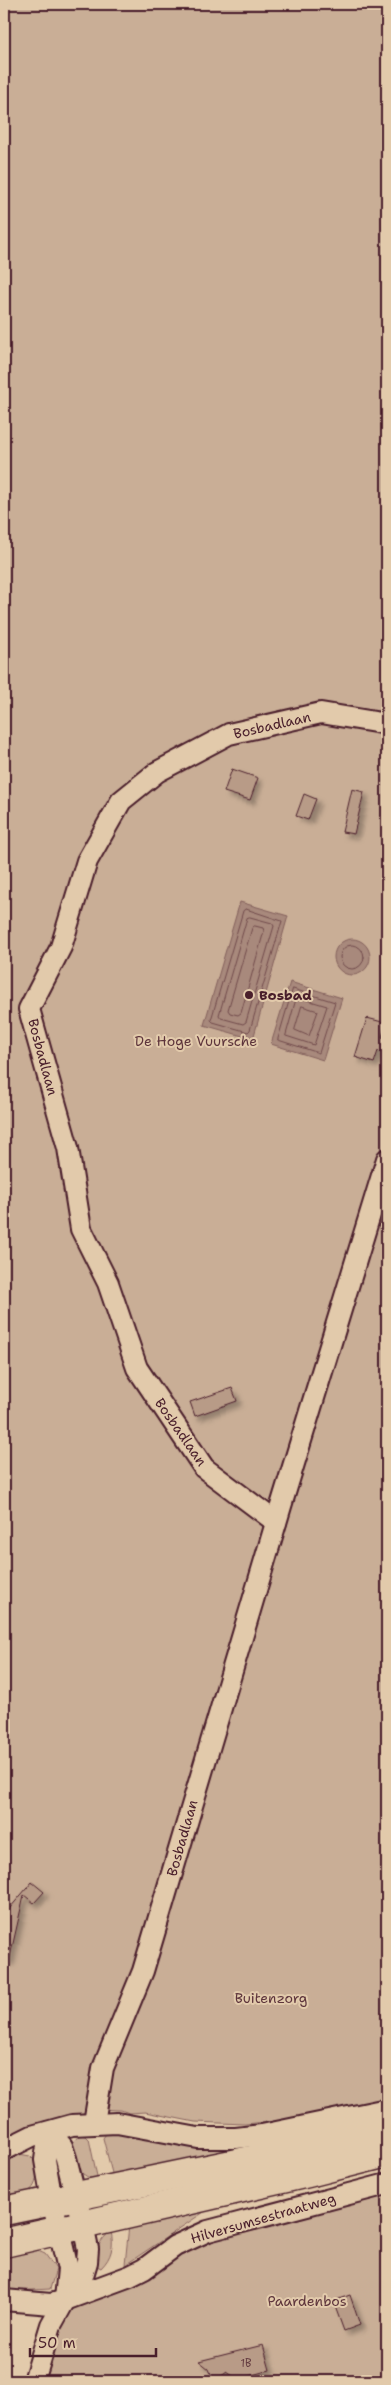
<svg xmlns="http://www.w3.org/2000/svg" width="391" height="2385" font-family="'Shantell Sans',sans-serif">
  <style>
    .green { fill: #c9ae96; stroke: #8a6660 }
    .water { fill: #a8897b; stroke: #825f5b }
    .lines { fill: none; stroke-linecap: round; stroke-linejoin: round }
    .shore { stroke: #70494b; stroke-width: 1 }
    .building { fill: #b89b87; stroke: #4a1f2b; filter: url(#shadow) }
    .street-casing { stroke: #4a1f2b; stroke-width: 24 }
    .primary-casing { stroke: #4a1f2b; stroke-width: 31 }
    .street { stroke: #e2caab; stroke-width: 20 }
    .primary { stroke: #e2caab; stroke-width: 28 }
    .poi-dot { fill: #4a1f2b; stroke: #e2caab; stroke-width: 2 }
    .labels { text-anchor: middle; stroke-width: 4; stroke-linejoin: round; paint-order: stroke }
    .number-label { font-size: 11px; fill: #663e42 }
    .street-label { font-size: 14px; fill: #4a1f2b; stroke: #e2caab }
    .poi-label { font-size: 14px; font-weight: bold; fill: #4a1f2b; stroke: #e2caab; text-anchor: start }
    .park-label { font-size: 14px; fill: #5d343b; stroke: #e2caab }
  </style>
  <defs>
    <filter id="shadow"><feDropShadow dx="4.5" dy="4.5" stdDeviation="2.5" flood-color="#0004"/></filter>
  </defs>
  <rect width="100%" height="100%" fill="#e2caab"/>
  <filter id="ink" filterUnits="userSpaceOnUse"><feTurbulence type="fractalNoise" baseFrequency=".02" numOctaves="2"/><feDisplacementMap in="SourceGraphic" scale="10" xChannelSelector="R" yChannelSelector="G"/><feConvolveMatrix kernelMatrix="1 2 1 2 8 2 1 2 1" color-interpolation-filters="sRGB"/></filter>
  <g filter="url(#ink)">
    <!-- green -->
    <g class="green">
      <path d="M 4,4 L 387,4 L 387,2099 L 287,2120 L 245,2124 L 195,2122 L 145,2112 L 129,2113 L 121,2110 L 98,2109 L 25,2133 L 4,2145 Z"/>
      <path d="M 113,2129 L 283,2138 L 114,2181 L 103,2138 L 106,2134 L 113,2134 Z"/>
      <path d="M 81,2135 L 86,2136 L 89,2139 L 98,2181 C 93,2179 88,2178 83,2174 C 71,2165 65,2143 81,2135 Z"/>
      <path d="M 19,2154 L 30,2156 L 36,2162 C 40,2191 29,2194 4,2202 L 4,2157 Z"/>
      <path d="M 387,2181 L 387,2381 L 43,2381 L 55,2336 L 69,2306 L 184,2248 L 316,2208 L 317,2213 L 333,2208 Z"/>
      <path d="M 213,2206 L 125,2265 L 129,2225 Z"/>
      <path d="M 111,2231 C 114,2246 112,2257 101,2268 L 95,2265 C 95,2250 99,2241 111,2231 Z"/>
      <path d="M 22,2244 L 45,2254 L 56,2269 L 50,2289 L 14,2291 L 4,2287 L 4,2248 Z"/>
    </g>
    <!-- water -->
    <g class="water">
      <path d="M 240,902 L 288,916 L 253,1039 L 204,1025 Z"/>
      <circle cx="352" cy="957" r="18"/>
      <path d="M 290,982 L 342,998 L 323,1060 L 271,1044 Z"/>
    </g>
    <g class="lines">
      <!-- shore -->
      <g class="shore">
        <path d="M 246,909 L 282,921 L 250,1030 L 248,1032 L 213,1022 L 211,1020 L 243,911 Z"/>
        <path d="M 250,917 L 272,923 L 274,926 L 246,1022 L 243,1024 L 221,1018 L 219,1015 L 247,918 Z"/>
        <path d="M 255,926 L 263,928 L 264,931 L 241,1013 L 238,1015 L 230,1013 L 228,1010 L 252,928 Z"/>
        <circle cx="352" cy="957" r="12"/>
        <path d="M 293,989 L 335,1002 L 319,1053 L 278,1040 Z"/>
        <path d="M 297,997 L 327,1006 L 314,1045 L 286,1036 Z"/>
        <path d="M 302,1006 L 318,1011 L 309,1036 L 295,1030 Z"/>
      </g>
    </g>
    <!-- building -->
    <g class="building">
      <path d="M 232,769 L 258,778 L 250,800 L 224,792 Z"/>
      <path d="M 352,789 L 364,792 L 354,834 L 342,832 Z"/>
      <path d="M 304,794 L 316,799 L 308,820 L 296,816 Z"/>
      <path d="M 367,1018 L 386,1023 L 382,1037 L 387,1039 L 387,1054 L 378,1051 L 374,1063 L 355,1057 Z"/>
      <path d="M 232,1388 L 237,1401 L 195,1416 L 190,1402 Z"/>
      <path d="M 32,1882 L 44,1892 L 34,1903 L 24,1895 L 9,1961 L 4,1960 L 4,1915 Z"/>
      <path d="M 350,2295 L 360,2325 L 344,2331 L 333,2301 Z"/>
      <path d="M 263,2345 L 270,2370 L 241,2378 L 236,2378 L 227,2372 L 214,2381 L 209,2369 L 199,2361 Z"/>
    </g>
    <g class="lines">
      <!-- street casing -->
      <g class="street-casing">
        <g id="street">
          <path d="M 276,1522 L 204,1468 L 137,1368 L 108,1283 L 81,1229 L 68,1148 L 29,1009 L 61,947 L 87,861 L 121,801 L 157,772 L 229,734 L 321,713 L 387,724"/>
          <path d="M 94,2123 L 103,2068 L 143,1971 L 281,1506 L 387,1159"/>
          <path d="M 49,2132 L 45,2160 L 52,2201 L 68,2269 L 65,2299"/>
          <path d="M 4,2150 L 32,2136 L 72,2125 L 117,2123 L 198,2138 L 236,2138 L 262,2135 L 387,2109"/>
          <path d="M 4,2300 L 51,2304 L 65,2300 L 130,2276 L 144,2269 L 175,2246 L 208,2231 L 387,2184"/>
          <path d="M 34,2381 L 51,2325 L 65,2300 L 82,2279 L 87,2262 L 88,2249 L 83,2226 L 66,2158 L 62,2146 L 49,2132"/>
        </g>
      </g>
      <!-- primary casing -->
      <g class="primary-casing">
        <g id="primary">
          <path d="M 4,2211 L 387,2132"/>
          <path d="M 4,2243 L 308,2173 L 387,2153"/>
        </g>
      </g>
      <!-- street -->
      <use href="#street" class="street"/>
      <!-- primary -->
      <use href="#primary" class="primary"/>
    </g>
  </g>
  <!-- markers -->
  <circle class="poi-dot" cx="249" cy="995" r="5"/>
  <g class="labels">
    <!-- number labels -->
    <g class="number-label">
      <text x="246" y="2367">1B</text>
    </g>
    <!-- street labels -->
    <g class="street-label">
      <text transform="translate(272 725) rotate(-13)" y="5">Bosbadlaan</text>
      <text transform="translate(43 1057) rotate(75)" y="5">Bosbadlaan</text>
      <text transform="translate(181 1432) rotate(55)" y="5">Bosbadlaan</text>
      <text transform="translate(182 1838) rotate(-74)" y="5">Bosbadlaan</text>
      <text transform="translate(263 2218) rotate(-16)" y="5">Hilversumsestraatweg</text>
    </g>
    <!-- poi labels -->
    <g class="poi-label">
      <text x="259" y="1000">Bosbad</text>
    </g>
    <!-- park labels -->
    <g class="park-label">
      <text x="196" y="1046">De Hoge Vuursche</text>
      <text x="271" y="2003">Buitenzorg</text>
      <text x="307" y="2306">Paardenbos</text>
    </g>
  </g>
  <!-- margin -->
  <rect width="391" height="2385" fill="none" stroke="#e2caab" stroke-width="20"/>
  <rect x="10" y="10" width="371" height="2365" fill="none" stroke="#4a1f2b" stroke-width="2" filter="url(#ink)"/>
  <!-- scale -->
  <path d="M30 2348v8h126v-8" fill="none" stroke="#4a1f2b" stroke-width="2.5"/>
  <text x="38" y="2348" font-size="15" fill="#4a1f2b" stroke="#e2caab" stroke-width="4" paint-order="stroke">50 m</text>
</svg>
